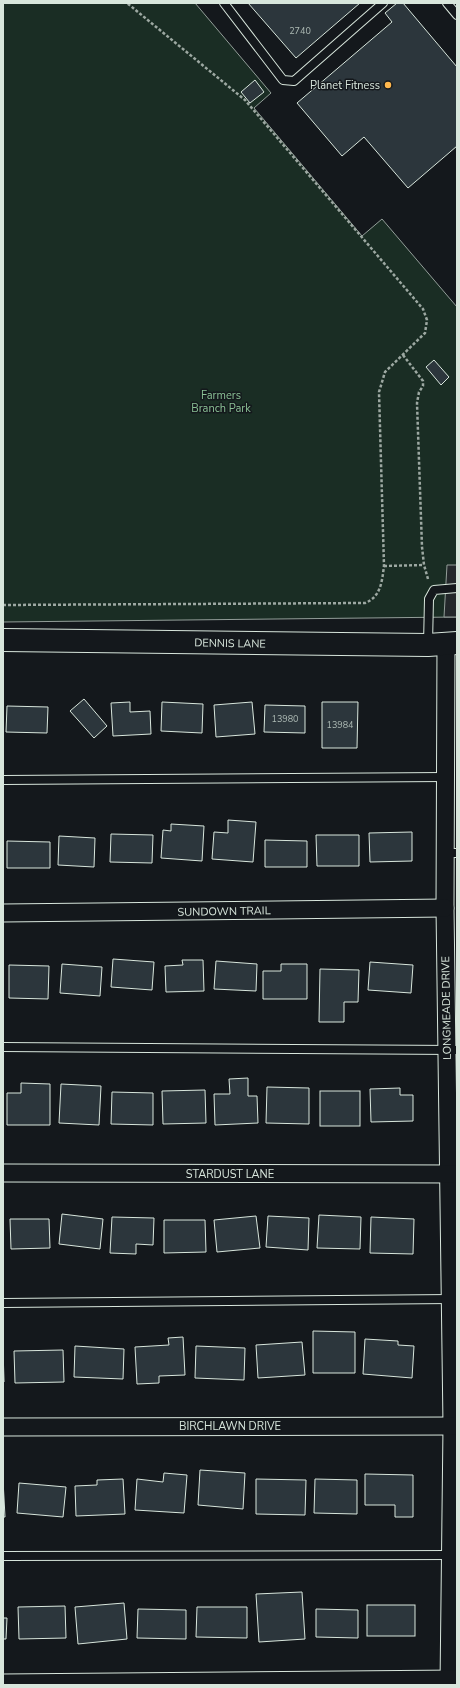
<svg xmlns="http://www.w3.org/2000/svg" width="460" height="1688" font-family="'Nunito Sans',sans-serif">
  <style>
    .green { fill: #1a2d24; stroke: #939e99 }
    .parking { fill: #24282b; stroke: #939e99 }
    .building { fill: #2c363c; stroke: #d8e6dc }
    .lines { fill: none; stroke-linecap: round; stroke-linejoin: round }
    .lane-casing { stroke: #d8e6dc; stroke-width: 10 }
    .street-casing { stroke: #d8e6dc; stroke-width: 19 }
    .secondary-casing { stroke: #d8e6dc; stroke-width: 24 }
    .path { stroke: #9da8a2; stroke-width: 2.5; stroke-dasharray: 3 2; stroke-linecap: butt }
    .lane { stroke: #14181c; stroke-width: 8 }
    .street { stroke: #14181c; stroke-width: 17 }
    .secondary { stroke: #14181c; stroke-width: 22 }
    .poi-dot { fill: #ffb74d; stroke: #14181c; stroke-width: 1.5 }
    .labels { text-anchor: middle; stroke-width: 3; stroke-linejoin: round; paint-order: stroke }
    .number-label { font-size: 9px; fill: #adbab4 }
    .poi-label { font-size: 11px; fill: #d8e6dc; stroke: #14181c; text-anchor: end }
    .park-label { font-size: 11px; fill: #8ac095; stroke: #14181c }
    .street-label { font-size: 11px; fill: #d8e6dc; stroke: #14181c }
  </style>
  <rect width="100%" height="100%" fill="#14181c"/>
  <!-- green -->
  <path class="green" d="M 3,3 L 195,3 L 271,93 L 254,108 L 362,236 L 382,219 L 457,307 L 457,617 L 3,622 Z"/>
  <!-- parking -->
  <path class="parking" d="M 447,565 L 457,565 L 457,617 L 444,617 Z"/>
  <!-- building -->
  <g class="building">
    <path d="M 248,3 L 360,3 L 296,58 Z"/>
    <path d="M 397,3 L 403,3 L 457,67 L 457,146 L 408,188 L 364,137 L 342,156 L 297,103 L 392,22 L 385,13 Z"/>
    <path d="M 255,80 L 264,92 L 250,103 L 241,92 Z"/>
    <path d="M 434,360 L 449,377 L 441,385 L 426,367 Z"/>
    <path d="M 84,699 L 107,726 L 94,738 L 70,711 Z"/>
    <path d="M 130,702 L 130,712 L 150,711 L 151,734 L 113,736 L 111,703 Z"/>
    <path d="M 162,702 L 203,704 L 202,733 L 161,731 Z"/>
    <path d="M 252,702 L 255,734 L 216,737 L 214,705 Z"/>
    <path d="M 322,702 L 358,702 L 357,748 L 322,748 Z"/>
    <path d="M 265,705 L 305,706 L 305,733 L 264,732 Z"/>
    <path d="M 7,706 L 48,707 L 47,733 L 6,732 Z"/>
    <path d="M 228,820 L 256,822 L 253,862 L 212,859 L 214,832 L 228,833 Z"/>
    <path d="M 171,824 L 204,826 L 202,861 L 161,858 L 163,830 L 171,831 Z"/>
    <path d="M 412,832 L 412,861 L 370,862 L 369,833 Z"/>
    <path d="M 111,834 L 153,835 L 152,863 L 110,862 Z"/>
    <path d="M 316,835 L 359,835 L 359,866 L 317,866 Z"/>
    <path d="M 59,836 L 95,838 L 94,867 L 58,865 Z"/>
    <path d="M 265,840 L 307,841 L 307,867 L 265,867 Z"/>
    <path d="M 7,841 L 50,842 L 50,868 L 7,868 Z"/>
    <path d="M 113,959 L 154,962 L 152,990 L 111,987 Z"/>
    <path d="M 182,960 L 203,960 L 204,991 L 166,992 L 165,966 L 183,965 Z"/>
    <path d="M 216,961 L 257,964 L 256,991 L 214,989 Z"/>
    <path d="M 370,962 L 413,965 L 411,993 L 368,990 Z"/>
    <path d="M 62,964 L 102,967 L 100,996 L 60,993 Z"/>
    <path d="M 281,964 L 307,964 L 307,999 L 263,999 L 263,971 L 281,971 Z"/>
    <path d="M 9,965 L 49,966 L 48,999 L 9,998 Z"/>
    <path d="M 320,969 L 359,970 L 358,1002 L 344,1002 L 344,1022 L 319,1022 Z"/>
    <path d="M 248,1078 L 248,1096 L 257,1096 L 258,1123 L 215,1125 L 214,1094 L 230,1094 L 229,1079 Z"/>
    <path d="M 21,1083 L 50,1084 L 50,1125 L 7,1125 L 7,1093 L 21,1093 Z"/>
    <path d="M 61,1084 L 101,1086 L 99,1125 L 59,1123 Z"/>
    <path d="M 267,1087 L 309,1088 L 309,1124 L 266,1123 Z"/>
    <path d="M 400,1088 L 400,1095 L 413,1095 L 413,1121 L 371,1122 L 370,1089 Z"/>
    <path d="M 205,1090 L 206,1123 L 163,1124 L 162,1091 Z"/>
    <rect x="320" y="1091" width="40" height="35"/>
    <path d="M 112,1092 L 153,1093 L 153,1125 L 111,1124 Z"/>
    <path d="M 62,1214 L 103,1219 L 100,1249 L 59,1244 Z"/>
    <path d="M 319,1215 L 361,1217 L 360,1249 L 317,1248 Z"/>
    <path d="M 256,1216 L 260,1248 L 217,1252 L 214,1220 Z"/>
    <path d="M 268,1216 L 309,1218 L 308,1250 L 266,1247 Z"/>
    <path d="M 112,1217 L 154,1218 L 153,1245 L 136,1244 L 136,1254 L 110,1253 Z"/>
    <path d="M 371,1217 L 414,1219 L 413,1254 L 370,1253 Z"/>
    <path d="M 10,1219 L 49,1219 L 50,1248 L 11,1249 Z"/>
    <path d="M 164,1220 L 205,1220 L 206,1252 L 164,1253 Z"/>
    <path d="M 313,1331 L 355,1332 L 355,1373 L 313,1373 Z"/>
    <path d="M 183,1337 L 185,1375 L 159,1376 L 159,1383 L 137,1384 L 135,1347 L 169,1345 L 168,1338 Z"/>
    <path d="M 365,1339 L 398,1341 L 398,1345 L 414,1346 L 412,1378 L 363,1374 Z"/>
    <path d="M 302,1342 L 305,1375 L 258,1378 L 256,1345 Z"/>
    <path d="M 75,1346 L 124,1349 L 123,1379 L 74,1377 Z"/>
    <path d="M 196,1346 L 245,1348 L 244,1380 L 195,1378 Z"/>
    <path d="M 3,1348 L 4,1382 L 3,1382 Z"/>
    <path d="M 63,1350 L 64,1382 L 15,1383 L 14,1351 Z"/>
    <path d="M 200,1470 L 245,1473 L 243,1509 L 198,1505 Z"/>
    <path d="M 164,1473 L 187,1475 L 184,1513 L 135,1510 L 137,1479 L 163,1482 Z"/>
    <path d="M 365,1474 L 413,1475 L 413,1517 L 395,1517 L 395,1505 L 365,1505 Z"/>
    <path d="M 123,1479 L 125,1514 L 76,1516 L 75,1486 L 97,1485 L 97,1480 Z"/>
    <path d="M 256,1479 L 306,1480 L 305,1515 L 256,1514 Z"/>
    <path d="M 315,1479 L 357,1480 L 357,1514 L 314,1513 Z"/>
    <path d="M 3,1480 L 5,1517 L 3,1517 Z"/>
    <path d="M 19,1483 L 66,1487 L 63,1517 L 17,1513 Z"/>
    <path d="M 302,1592 L 305,1639 L 259,1642 L 256,1594 Z"/>
    <path d="M 124,1603 L 127,1639 L 78,1644 L 75,1607 Z"/>
    <rect x="367" y="1605" width="48" height="31"/>
    <path d="M 65,1606 L 66,1638 L 19,1639 L 18,1607 Z"/>
    <path d="M 197,1607 L 247,1607 L 247,1638 L 196,1637 Z"/>
    <path d="M 138,1609 L 186,1610 L 186,1639 L 137,1638 Z"/>
    <path d="M 316,1609 L 358,1610 L 358,1638 L 316,1637 Z"/>
    <path d="M 3,1618 L 7,1618 L 6,1639 L 3,1639 Z"/>
  </g>
  <g class="lines">
    <!-- lane casing -->
    <g class="lane-casing">
      <g id="lane">
        <path d="M 224,3 L 283,80 L 294,81 L 383,3"/>
        <path d="M 447,3 L 457,15"/>
        <path d="M 428,644 L 429,599 L 434,590 L 457,588"/>
        <path d="M 3,780 L 445,777"/>
        <path d="M 445,853 L 457,853"/>
        <path d="M 3,1047 L 457,1050"/>
        <path d="M 3,1303 L 452,1299"/>
        <path d="M 3,1556 L 452,1555"/>
      </g>
    </g>
    <!-- street casing -->
    <g class="street-casing">
      <g id="street">
        <path d="M 446,643 L 445,908 L 452,1426 L 449,1685"/>
        <path d="M 3,913 L 445,908"/>
        <path d="M 3,1173 L 457,1174"/>
        <path d="M 3,1427 L 457,1426"/>
        <path d="M 3,1683 L 457,1679"/>
      </g>
    </g>
    <!-- secondary casing -->
    <g class="secondary-casing">
      <path id="secondary" d="M 3,640 L 428,645 L 457,643"/>
    </g>
    <!-- path -->
    <g class="path">
      <path d="M 403,355 L 423,381 L 423,386 L 419,392 L 417,403 L 422,547 L 424,565 L 428,579"/>
      <path d="M 384,566 L 424,565"/>
      <path d="M 3,605 L 365,603 C 381,597 382,581 384,566 L 379,392 L 385,372 L 425,333 L 427,320 L 423,309 L 245,100 L 127,3"/>
    </g>
    <!-- lane -->
    <use href="#lane" class="lane"/>
    <!-- street -->
    <use href="#street" class="street"/>
    <!-- secondary -->
    <use href="#secondary" class="secondary"/>
  </g>
  <!-- markers -->
  <circle class="poi-dot" cx="388" cy="85" r="4"/>
  <g class="labels">
    <!-- number labels -->
    <g class="number-label">
      <text x="300" y="34">2740</text>
      <text x="285" y="722">13980</text>
      <text x="340" y="728">13984</text>
    </g>
    <!-- poi labels -->
    <g class="poi-label">
      <text x="380" y="89">Planet Fitness</text>
    </g>
    <!-- park labels -->
    <g class="park-label">
      <text x="221" y="399">Farmers<tspan x="221" dy="13">Branch Park</tspan></text>
    </g>
    <!-- street labels -->
    <g class="street-label">
      <text transform="translate(230 643) rotate(1)" y="4">DENNIS LANE</text>
      <text transform="translate(224 911) rotate(-1)" y="4">SUNDOWN TRAIL</text>
      <text transform="translate(446 1008) rotate(-91)" y="4">LONGMEADE DRIVE</text>
      <text x="230" y="1178">STARDUST LANE</text>
      <text x="230" y="1430">BIRCHLAWN DRIVE</text>
    </g>
  </g>
  <!-- border -->
  <rect width="460" height="1688" fill="none" stroke="#d8e6dc" stroke-width="8"/>
</svg>
